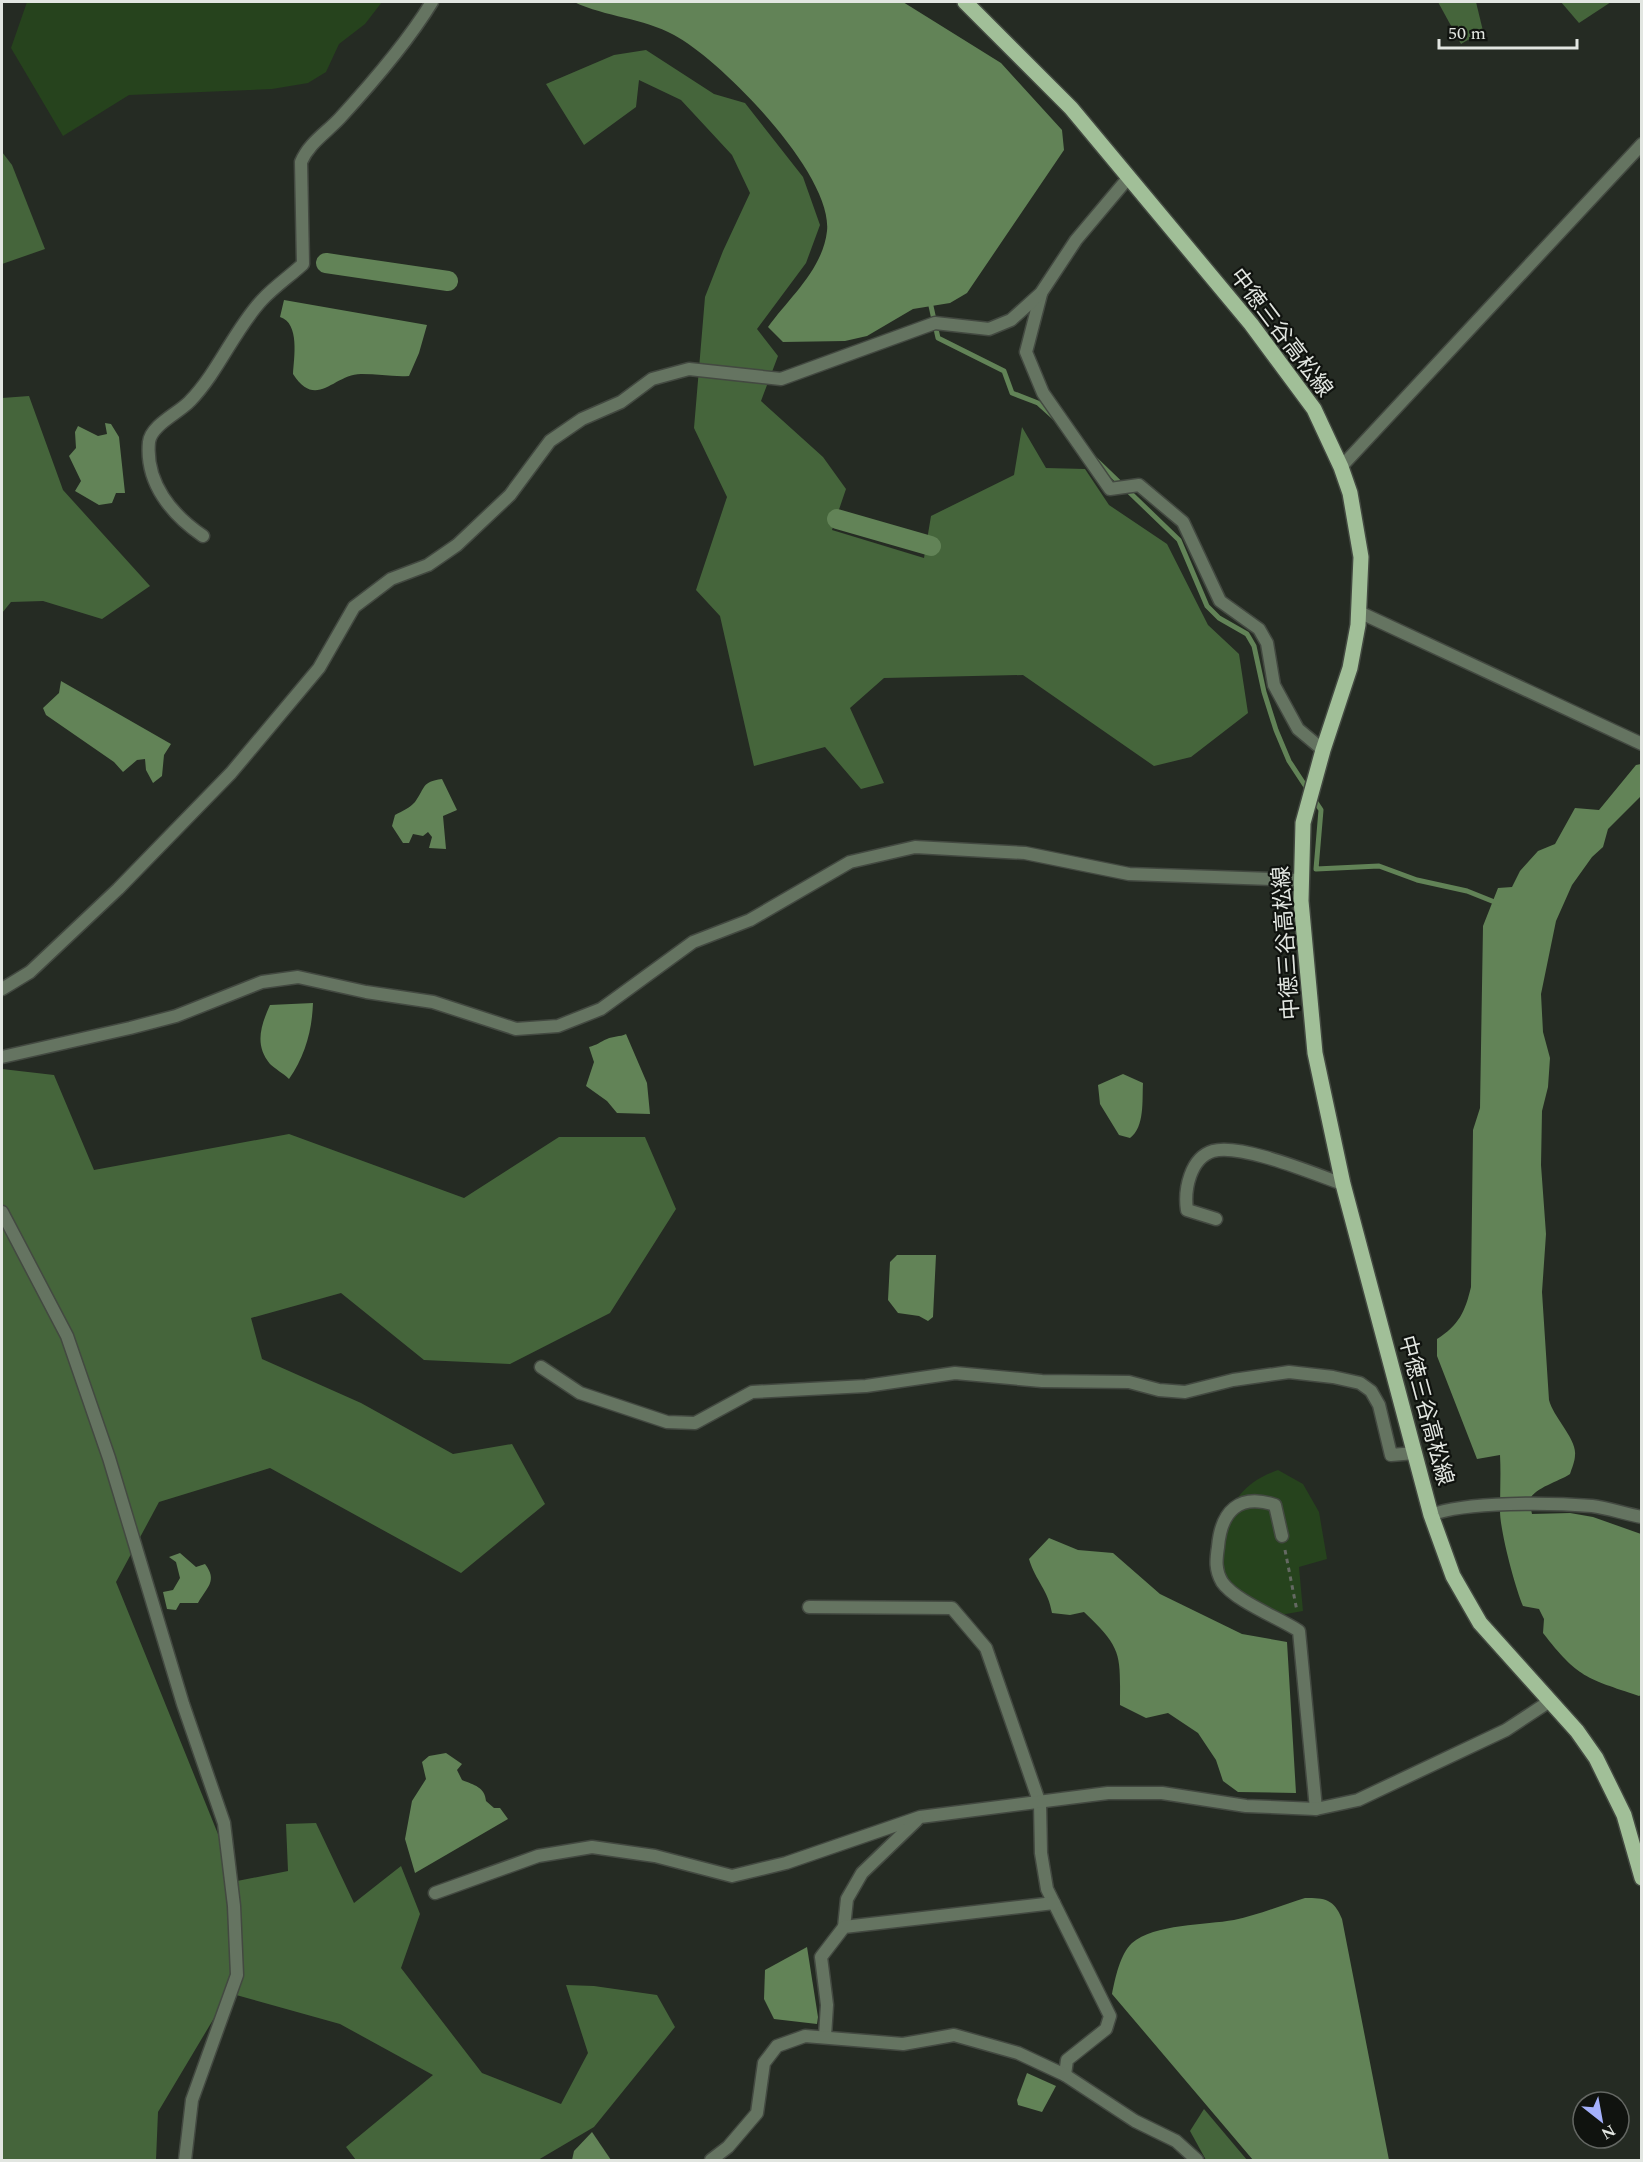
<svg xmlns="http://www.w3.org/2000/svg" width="1643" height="2162" font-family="Spectral,'Noto Sans JP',serif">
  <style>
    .green { fill: #26431d }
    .forest { fill: #45653b }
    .water { fill: #628357 }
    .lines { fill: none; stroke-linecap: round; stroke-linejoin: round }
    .stream { stroke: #628357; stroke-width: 5 }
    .canal { stroke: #628357; stroke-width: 20 }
    .street-casing { stroke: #434941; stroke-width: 15 }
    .primary-casing { stroke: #434941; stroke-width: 18 }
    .path { stroke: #646962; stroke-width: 3; stroke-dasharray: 4.5 4.5; stroke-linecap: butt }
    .street { stroke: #657461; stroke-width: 12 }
    .primary { stroke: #a1bf98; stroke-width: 15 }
    .labels { text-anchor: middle; stroke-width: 4.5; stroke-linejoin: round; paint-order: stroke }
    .street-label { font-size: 22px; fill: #e2e6e1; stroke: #10130f }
  </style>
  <rect width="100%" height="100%" fill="#252b23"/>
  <!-- green -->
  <g class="green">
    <path d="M 27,2 L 382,2 L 365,24 L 339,44 L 326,72 L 308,83 L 272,89 L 129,95 L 63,136 L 11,48 Z"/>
    <path d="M 1278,1470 L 1303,1484 L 1319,1512 L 1327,1559 L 1299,1567 L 1303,1611 L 1280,1615 L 1247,1601 L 1222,1579 C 1221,1527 1225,1489 1278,1470 Z"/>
  </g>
  <!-- forest -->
  <g class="forest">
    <path d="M 1438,2 L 1476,2 L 1483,31 L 1461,44 Z"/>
    <path d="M 1561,2 L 1611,2 L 1579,23 Z"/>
    <path d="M 646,50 L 714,94 L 745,103 L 803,177 L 820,225 L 806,263 L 757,329 L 778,356 L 761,401 L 823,457 L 846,489 L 832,530 L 924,558 L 931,516 L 1014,475 L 1022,427 L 1046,468 L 1085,469 L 1109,505 L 1167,544 L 1208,625 L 1239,654 L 1248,713 L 1191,757 L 1154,766 L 1023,675 L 884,678 L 850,708 L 884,783 L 861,789 L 825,747 L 754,766 L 720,616 L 696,590 L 727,497 L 694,428 L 705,297 L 723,251 L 750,193 L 732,155 L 681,100 L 639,80 L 636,107 L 584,145 L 546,84 L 614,55 Z"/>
    <path d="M 2,152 L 12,165 L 45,249 L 2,264 Z"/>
    <path d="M 29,396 L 63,490 L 150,586 L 102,619 L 43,601 L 11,602 L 2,613 L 2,398 Z"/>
    <path d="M 2,1069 L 54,1075 L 94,1170 L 289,1134 L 464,1198 L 559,1137 L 645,1137 L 676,1209 L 610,1313 L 510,1364 L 424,1360 L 341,1293 L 251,1318 L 262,1359 L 361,1403 L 453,1454 L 512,1444 L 545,1504 L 461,1573 L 270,1468 L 159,1502 L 116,1582 L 237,1881 L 288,1871 L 286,1824 L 316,1823 L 354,1903 L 401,1866 L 420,1914 L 401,1968 L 482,2073 L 561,2104 L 588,2053 L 566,1985 L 594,1986 L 657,1995 L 675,2027 L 594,2127 L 538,2160 L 356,2160 L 346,2147 L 433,2075 L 340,2024 L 229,1993 L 158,2112 L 156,2160 L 2,2160 Z"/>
    <path d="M 1204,2109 L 1247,2160 L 1206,2160 L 1190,2131 Z"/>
  </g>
  <!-- water -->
  <g class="water">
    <path d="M 574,2 L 903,2 L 1001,63 L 1062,130 L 1064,150 L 967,293 L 950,303 L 913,309 L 867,336 L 845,341 L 783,342 L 768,327 C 789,298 823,269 827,231 C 833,174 721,60 674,35 C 643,18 606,17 574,2 Z"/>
    <path d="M 284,300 L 427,325 L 419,353 L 409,376 C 393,377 378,374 362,374 C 334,373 317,411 293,374 C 294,358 300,323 280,317 Z"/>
    <path d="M 105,423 L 111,424 L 119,437 L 125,493 L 116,493 L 112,503 L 99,505 L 75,491 L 81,481 L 69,456 L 76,448 L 75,432 L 78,426 L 98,436 L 107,434 Z"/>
    <path d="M 61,681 L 171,744 L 164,755 L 162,776 L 153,783 L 146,770 L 145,759 L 137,760 L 123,772 L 114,762 L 46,715 L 43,708 L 59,693 Z"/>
    <path d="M 1641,764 L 1641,796 L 1608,829 L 1603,847 L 1592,857 L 1572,885 L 1556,921 L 1541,994 L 1543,1032 L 1550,1058 L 1548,1087 L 1542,1111 L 1541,1165 L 1546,1234 L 1542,1292 L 1549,1400 C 1553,1417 1577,1439 1575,1455 C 1575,1461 1572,1468 1570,1474 C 1558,1482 1536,1487 1529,1500 L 1532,1514 L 1570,1513 L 1593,1517 L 1641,1534 L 1641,1695 L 1639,1696 C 1586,1678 1578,1678 1543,1633 L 1544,1619 L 1539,1609 L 1523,1606 C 1515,1587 1500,1531 1500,1511 C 1500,1492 1501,1474 1500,1455 L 1477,1459 L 1437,1356 L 1437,1339 C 1459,1325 1465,1312 1471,1287 L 1473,1130 L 1480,1108 L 1483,926 L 1498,888 L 1512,887 L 1520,871 L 1538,851 L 1555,844 L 1575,808 L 1599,810 L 1636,765 Z"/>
    <path d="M 442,779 L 457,810 L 443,816 L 446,849 L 429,848 L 432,837 L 428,832 L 423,836 L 413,834 L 409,843 L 403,843 L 392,826 L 395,815 C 402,811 410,808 415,802 C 426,787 421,782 442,779 Z"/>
    <path d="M 313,1003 C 312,1031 305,1056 289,1079 C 283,1073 275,1069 270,1064 C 254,1045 261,1025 270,1005 Z"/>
    <path d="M 626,1034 L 647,1083 L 650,1114 L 617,1113 L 607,1101 L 586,1086 L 594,1062 L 589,1047 C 597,1045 600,1042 607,1039 C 613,1036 620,1037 626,1034 Z"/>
    <path d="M 1123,1074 L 1143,1083 C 1142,1100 1145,1127 1130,1138 L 1119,1135 L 1100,1104 L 1098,1085 Z"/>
    <path d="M 897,1255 L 936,1255 L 933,1317 L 928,1321 L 919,1316 L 898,1313 L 888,1300 L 890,1262 Z"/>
    <path d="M 1049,1538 L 1078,1550 L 1113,1553 L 1160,1594 L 1242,1634 L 1287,1642 L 1296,1793 L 1238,1792 L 1223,1781 L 1216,1760 L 1198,1733 L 1168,1713 L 1146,1718 L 1120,1705 C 1120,1654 1123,1649 1084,1612 L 1070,1615 L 1052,1613 C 1048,1589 1036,1582 1029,1559 Z"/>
    <path d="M 180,1553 L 196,1567 L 205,1564 C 218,1581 207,1587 198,1603 L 180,1603 L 176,1610 L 167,1609 L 163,1592 L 173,1590 L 180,1578 L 176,1562 L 169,1557 Z"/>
    <path d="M 446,1753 L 462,1764 L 457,1770 L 462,1780 C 474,1785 485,1787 486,1801 L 494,1808 L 500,1808 L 508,1819 L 415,1873 L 405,1839 L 412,1801 L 426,1779 L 422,1762 L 429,1756 Z"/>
    <path d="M 1305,1898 C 1325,1898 1334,1899 1342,1919 L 1389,2160 L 1253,2160 L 1112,1994 C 1115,1979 1120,1954 1132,1943 C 1154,1924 1206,1925 1234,1920 C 1258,1915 1282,1905 1305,1898 Z"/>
    <path d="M 807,1947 L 818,2017 L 817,2024 L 774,2019 L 764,1999 L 765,1970 Z"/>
    <path d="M 1027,2073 L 1056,2086 L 1042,2112 L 1018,2105 L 1017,2100 Z"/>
    <path d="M 592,2132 L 611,2160 L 572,2160 L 574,2151 Z"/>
  </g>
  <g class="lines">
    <!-- stream -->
    <g class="stream">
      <path d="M 931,306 L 938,338 L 1004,371 L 1012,393 L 1038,403 L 1058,421"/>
      <path d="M 1095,459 L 1179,540 L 1207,606 L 1219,618 L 1247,634 L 1254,646 L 1264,692 L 1276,730 L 1289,761 L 1308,790"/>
      <path d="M 1313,798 L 1321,810 L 1316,869 L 1379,866 L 1417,880 L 1467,891 L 1497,903"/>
    </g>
    <!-- canal -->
    <g class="canal">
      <path d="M 326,263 L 448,281"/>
      <path d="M 837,519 L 931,546"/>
    </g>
    <!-- street casing -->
    <g class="street-casing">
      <g id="street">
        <path d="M 1041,294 L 1026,352 L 1043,393 L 1110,489 L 1139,485 L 1183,522 L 1220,601 L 1259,629 L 1267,643 L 1274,685 L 1298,729 L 1323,750"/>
        <path d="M 1341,467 L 1642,144"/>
        <path d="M 203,536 C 172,515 145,483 149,442 C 151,425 179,413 190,401 C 219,371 234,330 262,300 C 274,287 290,276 303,264 L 301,162 C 309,143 326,133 340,118 C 373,82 407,43 432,2"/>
        <path d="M 1359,612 L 1642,744"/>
        <path d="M 2,989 L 30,972 L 118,889 L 231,773 L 319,668 L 354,607 L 391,579 L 428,565 L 457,545 L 510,495 L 550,441 L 582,419 L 621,402 L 652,379 L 689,369 L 781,379 L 935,323 L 989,329 L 1011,320 L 1041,293 L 1076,240 L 1129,177"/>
        <path d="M 2,1057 L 130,1028 L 176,1016 L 262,982 L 298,977 L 366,992 L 433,1002 L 516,1029 L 558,1026 L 601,1009 L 693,942 L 750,920 L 850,862 L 915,847 L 1025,853 L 1129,874 L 1301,880"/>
        <path d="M 2,1212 L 67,1336 L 109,1458 L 183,1704 L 224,1823 L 234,1906 L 237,1975 L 192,2100 L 185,2160"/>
        <path d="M 1216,1219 L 1187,1210 C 1184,1190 1190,1158 1213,1151 C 1241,1143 1314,1174 1343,1184"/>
        <path d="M 541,1367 L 580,1393 L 667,1422 L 695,1423 L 752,1392 L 866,1386 L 955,1373 L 1042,1381 L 1129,1382 L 1159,1390 L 1185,1392 L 1233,1380 L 1289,1372 L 1333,1377 L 1360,1383 L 1371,1391 L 1379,1405 L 1391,1455 L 1415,1453"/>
        <path d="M 1431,1515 C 1465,1501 1553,1503 1592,1506 C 1608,1508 1625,1514 1642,1517"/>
        <path d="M 1282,1536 L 1275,1505 C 1239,1493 1221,1511 1218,1547 C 1216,1560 1215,1570 1222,1582 C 1235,1601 1279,1618 1299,1631 L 1316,1809"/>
        <path d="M 809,1607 L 952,1608 L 986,1648 L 1040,1804 L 1041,1853 L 1047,1889 L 1110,2016 L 1106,2029 L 1067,2060 L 1065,2075"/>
        <path d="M 435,1893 L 538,1856 L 592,1847 L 655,1856 L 732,1876 L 786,1863 L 920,1817 L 1108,1793 L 1162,1793 L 1246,1806 L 1316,1809 L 1358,1800 L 1506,1730 L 1550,1701"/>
        <path d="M 844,1927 L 847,1899 L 862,1873 L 917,1820"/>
        <path d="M 825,2036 L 827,2005 L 821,1957 L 844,1927 L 1054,1903"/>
        <path d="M 711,2160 L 728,2147 L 757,2113 L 764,2063 L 777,2046 L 805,2036 L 903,2044 L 954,2035 L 1018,2053 L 1065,2075 L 1135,2121 L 1176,2141 L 1197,2160"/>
      </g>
    </g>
    <!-- primary casing -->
    <g class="primary-casing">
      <path id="primary" d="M 965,2 L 1071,108 L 1251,324 L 1314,409 L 1341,467 L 1350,493 L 1361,557 L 1358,625 L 1350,668 L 1323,750 L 1303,823 L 1301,901 L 1315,1053 L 1343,1184 L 1431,1515 L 1453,1576 L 1480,1623 L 1577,1731 L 1596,1758 L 1624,1815 L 1642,1878"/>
    </g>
    <!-- path -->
    <path class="path" d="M 1285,1550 L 1297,1611"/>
    <!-- street -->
    <use href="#street" class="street"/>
    <!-- primary -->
    <use href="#primary" class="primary"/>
  </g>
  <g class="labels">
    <!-- street labels -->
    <g class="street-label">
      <text transform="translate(1282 332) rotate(53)" y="8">中徳三谷高松線</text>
      <text transform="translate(1285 943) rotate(-94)" y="8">中徳三谷高松線</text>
      <text transform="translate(1427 1410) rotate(75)" y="8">中徳三谷高松線</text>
    </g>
  </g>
  <!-- border -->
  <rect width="1643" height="2162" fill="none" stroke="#e2e6e1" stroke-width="6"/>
  <!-- north arrow -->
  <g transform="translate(1601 2120) rotate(149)"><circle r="28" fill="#10130f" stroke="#646763" stroke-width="1.5"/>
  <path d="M0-4.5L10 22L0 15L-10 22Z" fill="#a5b1fc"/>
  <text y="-9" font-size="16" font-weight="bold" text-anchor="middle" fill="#e2e6e1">N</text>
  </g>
  <!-- scale -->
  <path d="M1439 39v9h138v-9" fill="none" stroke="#e2e6e1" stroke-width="3"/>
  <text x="1448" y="39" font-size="18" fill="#e2e6e1" stroke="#10130f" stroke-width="4.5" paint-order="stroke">50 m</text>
</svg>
